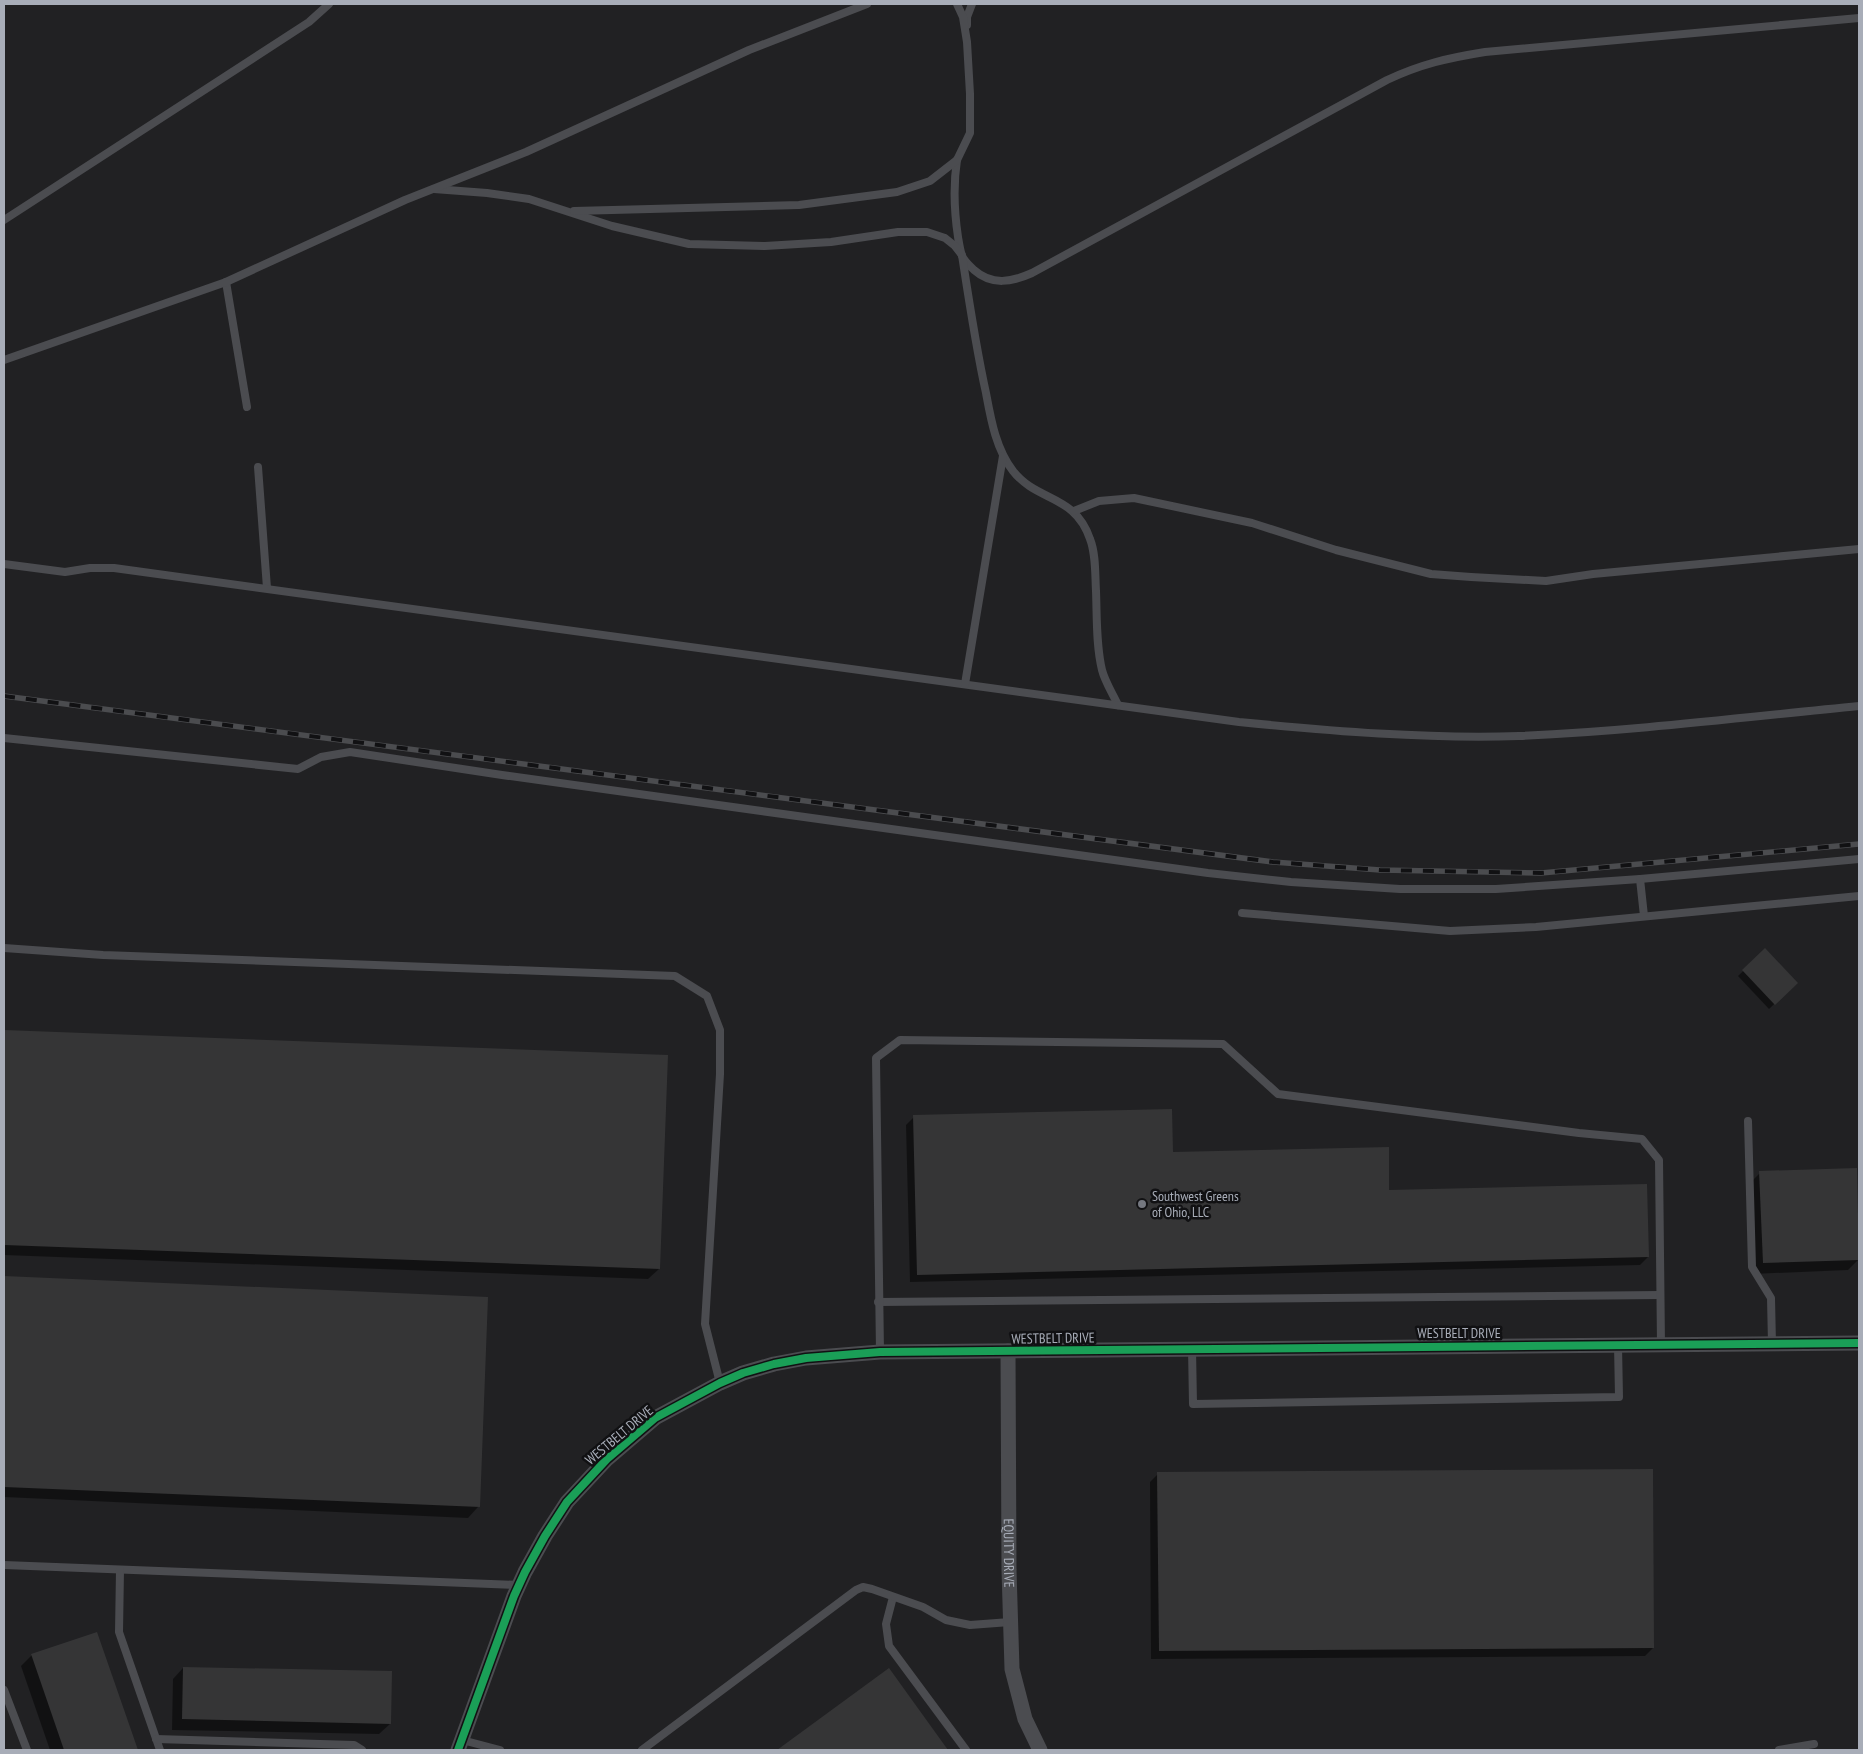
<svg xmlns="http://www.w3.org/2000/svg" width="1863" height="1754" font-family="'PT Sans Narrow',sans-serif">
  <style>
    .built { fill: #212123 }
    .shadow { fill: #0007 }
    .building { fill: #353536 }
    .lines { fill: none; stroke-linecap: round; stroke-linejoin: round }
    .lane { stroke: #4b4c50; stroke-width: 8 }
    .street { stroke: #4b4c50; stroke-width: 15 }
    .rail-casing { stroke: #4b4c4f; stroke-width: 5.5 }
    .rail { stroke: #111113; stroke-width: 4; stroke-dasharray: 11; stroke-linecap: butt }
    .cycleway-casing { stroke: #111113; stroke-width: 11 }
    .cycleway { stroke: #1a9f57; stroke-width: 8 }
    .poi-dot { fill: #757880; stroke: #111113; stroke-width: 2 }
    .labels { text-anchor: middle; stroke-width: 5; stroke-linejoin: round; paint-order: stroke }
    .poi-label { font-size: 14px; fill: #a8adb8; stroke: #111113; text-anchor: start }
    .street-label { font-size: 14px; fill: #a8adb8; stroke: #111113 }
  </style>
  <rect width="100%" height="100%" fill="#171717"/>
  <!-- built -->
  <rect class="built" x="4" y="4" width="1855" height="1746"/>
  <!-- shadow -->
  <g class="shadow">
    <path d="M 1765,950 L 1796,983 L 1769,1009 L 1738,976 Z"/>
    <path d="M 4,1031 L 667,1056 L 659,1269 L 648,1279 L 4,1255 Z"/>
    <path d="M 914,1117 L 1172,1153 L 1388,1191 L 1648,1257 L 1640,1265 L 910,1282 L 906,1125 Z"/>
    <path d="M 1856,1169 L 1859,1259 L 1848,1270 L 1752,1274 L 1749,1184 L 1760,1173 Z"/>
    <path d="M 4,1277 L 487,1298 L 478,1507 L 468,1518 L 4,1497 Z"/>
    <path d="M 1158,1474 L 1653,1648 L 1645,1656 L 1151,1659 L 1150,1482 Z"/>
    <path d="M 96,1633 L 137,1750 L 50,1750 L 21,1666 L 32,1655 Z"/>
    <path d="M 183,1668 L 390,1724 L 379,1734 L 172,1730 L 173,1679 Z"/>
    <path d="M 888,1670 L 947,1750 L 779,1750 Z"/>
  </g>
  <!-- building -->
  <g class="building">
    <path d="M 1765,948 L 1798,983 L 1775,1005 L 1742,970 Z"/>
    <path d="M 4,1030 L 668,1055 L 660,1269 L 4,1245 Z"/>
    <path d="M 1172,1109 L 1173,1152 L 1389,1147 L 1389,1190 L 1647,1184 L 1649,1257 L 917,1275 L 913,1115 Z"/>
    <path d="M 1857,1168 L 1859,1260 L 1763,1263 L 1759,1171 Z"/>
    <path d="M 4,1276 L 488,1297 L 480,1507 L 4,1487 Z"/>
    <path d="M 1653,1469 L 1654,1648 L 1159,1651 L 1157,1472 Z"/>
    <path d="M 97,1632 L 138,1750 L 64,1750 L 31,1654 Z"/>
    <path d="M 183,1667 L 392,1671 L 391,1724 L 182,1719 Z"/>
    <path d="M 889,1668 L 948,1750 L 777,1750 Z"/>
  </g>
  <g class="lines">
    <!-- lane -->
    <g class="lane">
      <path d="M 967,25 L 967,17 L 972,4"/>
      <path d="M 957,160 C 953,186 954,210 958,237 C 959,243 960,250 962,256 C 965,262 970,266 974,270 C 992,286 1012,282 1032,273 L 1387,80 C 1421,64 1448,58 1485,52 L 1859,18"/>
      <path d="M 434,189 L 487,193 L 529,199 L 612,226 L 689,244 L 765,246 L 831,242 L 898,232 L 927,232 L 945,238 L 955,246 L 962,255 C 969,301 976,348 986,393 C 991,420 996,449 1013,471 C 1037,502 1075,494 1090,539 C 1096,554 1095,574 1096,591 C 1097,617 1096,645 1102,670 C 1105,682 1113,694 1118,705"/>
      <path d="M 574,211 L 799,205 L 897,192 L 930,181 L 957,160 L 970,133 L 970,94 L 967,42 L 963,17 L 957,4"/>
      <path d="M 4,220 L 309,22 L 329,4"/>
      <path d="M 226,282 L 247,407"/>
      <path d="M 4,360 L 226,282 L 405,200 L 526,152 L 749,50 L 867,4"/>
      <path d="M 258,467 L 267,588"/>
      <path d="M 1074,511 L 1099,501 L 1134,498 L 1252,523 L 1336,550 L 1431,574 L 1471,577 L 1546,581 L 1593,574 L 1859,549"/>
      <path d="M 4,564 L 65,572 L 90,568 L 114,568 L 1239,722 C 1332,731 1426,739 1519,736 C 1633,731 1746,717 1859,706"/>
      <path d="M 965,684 L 1003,456"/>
      <path d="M 4,738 L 298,769 L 321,757 L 350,752 L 502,775 L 1208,873 L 1291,882 L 1400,889 L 1496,889 L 1640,879 L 1859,859"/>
      <path d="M 1640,879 L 1644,916"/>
      <path d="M 1242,913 L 1450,931 L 1536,927 L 1859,896"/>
      <path d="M 4,948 L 103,955 L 675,976 L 707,996 L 720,1030 L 720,1074 L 705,1324 L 720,1383"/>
      <path d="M 1748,1121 L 1752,1267 L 1771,1298 L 1772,1344"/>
      <path d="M 878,1302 L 1660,1295"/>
      <path d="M 1192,1348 L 1193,1404 L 1619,1397 L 1618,1345"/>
      <path d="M 880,1352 L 876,1058 L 900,1040 L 1223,1044 L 1278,1094 L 1579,1133 L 1642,1139 L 1659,1160 L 1661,1345"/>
      <path d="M 4,1565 L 519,1585"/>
      <path d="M 120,1570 L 119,1632 L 160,1750"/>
      <path d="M 893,1597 L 886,1624 L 889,1646 L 966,1750"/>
      <path d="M 4,1690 L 27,1750"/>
      <path d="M 156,1739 L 354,1745 L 362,1750"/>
      <path d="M 462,1740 L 500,1750"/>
      <path d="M 642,1750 L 856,1590 L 863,1587 L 872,1589 L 923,1607 L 946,1620 L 970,1625 L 1010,1622"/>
      <path d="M 1779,1750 L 1814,1744"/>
    </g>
    <!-- street -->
    <g class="street">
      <path id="s1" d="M 1008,1351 L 1009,1570 L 1012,1669 L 1025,1719 L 1040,1750"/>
      <path d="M 458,1750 L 514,1596 L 525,1572 L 545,1536 L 567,1502 L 607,1459 L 655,1418 L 720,1383 L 743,1373 L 774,1364 L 806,1358 L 880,1352 L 1859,1343"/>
    </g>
    <!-- rail casing -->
    <g class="rail-casing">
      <path id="rail" d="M 4,696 L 1273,862 L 1380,870 L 1541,873 L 1859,844"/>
    </g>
    <!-- rail -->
    <use href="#rail" class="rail"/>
    <!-- cycleway casing -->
    <g class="cycleway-casing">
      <path id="cycleway" d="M 458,1750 L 514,1596 L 525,1572 L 545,1536 L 567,1502 L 607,1459 L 655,1418 L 720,1383 L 743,1373 L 774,1364 L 806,1358 L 880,1352 L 1859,1343"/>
    </g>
    <!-- cycleway -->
    <use href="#cycleway" class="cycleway"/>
  </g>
  <!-- markers -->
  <circle class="poi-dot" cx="1142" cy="1204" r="5"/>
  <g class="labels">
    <!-- poi labels -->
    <g class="poi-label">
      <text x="1152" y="1201">Southwest Greens<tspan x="1152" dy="16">of Ohio, LLC</tspan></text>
    </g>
    <!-- street labels -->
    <g class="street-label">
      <text x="1459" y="1338">WESTBELT DRIVE</text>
      <text transform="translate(1053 1338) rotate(-1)" y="5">WESTBELT DRIVE</text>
      <text transform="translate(619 1435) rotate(-40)" y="5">WESTBELT DRIVE</text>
      <text dy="5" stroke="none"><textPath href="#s1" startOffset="202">EQUITY DRIVE</textPath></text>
    </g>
  </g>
  <!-- border -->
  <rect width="1863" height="1754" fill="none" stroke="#a8adb8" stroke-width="10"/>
</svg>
